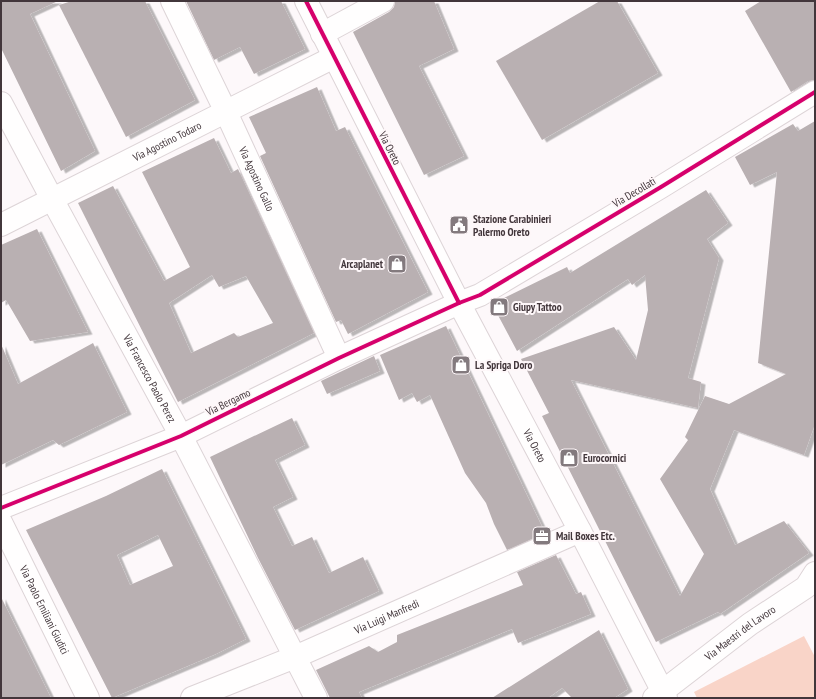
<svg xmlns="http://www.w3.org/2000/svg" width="816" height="699" font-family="'PT Sans Narrow',sans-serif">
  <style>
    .green { fill: #f9d4c8 }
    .building { fill: #b9b0b2; fill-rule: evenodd; filter: url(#shadow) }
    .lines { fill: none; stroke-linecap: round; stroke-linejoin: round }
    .minor-casing { stroke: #ddd4d7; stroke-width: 24 }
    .tertiary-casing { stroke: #ddd4d7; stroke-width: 24 }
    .minor { stroke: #fffefe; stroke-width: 22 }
    .tertiary { stroke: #fffefe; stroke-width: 22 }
    .cycleway-casing { stroke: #fef7f9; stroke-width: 6 }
    .cycleway { stroke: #d6006c; stroke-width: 4 }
    .labels { text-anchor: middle; stroke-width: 4; stroke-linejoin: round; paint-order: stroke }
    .street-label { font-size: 11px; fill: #42363b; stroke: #fef7f9 }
    .poi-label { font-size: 11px; font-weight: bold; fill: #42363b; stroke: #fef7f9; text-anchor: start }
  </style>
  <defs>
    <filter id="shadow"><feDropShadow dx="4.5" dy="2.5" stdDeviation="0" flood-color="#0004"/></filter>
  </defs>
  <rect width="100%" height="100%" fill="#fdf8fa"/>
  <!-- green -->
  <path class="green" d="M 804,636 L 815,657 L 815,698 L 697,698 L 694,692 Z"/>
  <!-- building -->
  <g class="building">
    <path d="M 1,1 L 58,1 L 30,14 L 95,151 L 61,171 L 1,48 Z"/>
    <path d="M 72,1 L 145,1 L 195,100 L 126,137 L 59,5 Z"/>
    <path d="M 186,1 L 281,1 L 305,49 L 254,74 L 240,47 L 214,60 Z"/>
    <path d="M 395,1 L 434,1 L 454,49 L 419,66 L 464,156 L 424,175 L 353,32 L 389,12 L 394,7 Z"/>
    <path d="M 600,1 L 617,1 L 658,73 L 542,140 L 496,61 Z"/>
    <path d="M 761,1 L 815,1 L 815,80 L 808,81 L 791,92 L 745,11 Z"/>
    <path d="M 317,87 L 336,131 L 345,127 L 428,292 L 348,334 L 341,320 L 336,322 L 260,156 L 266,153 L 249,117 Z"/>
    <path d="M 815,121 L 815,424 L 804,455 L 734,430 L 710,489 L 735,545 L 784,521 L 809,553 L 720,614 L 718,612 L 656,642 L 542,416 L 549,413 L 521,359 L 614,327 L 636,360 L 648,310 L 645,275 L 632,285 L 628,279 L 517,351 L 492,304 L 567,267 L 570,273 L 706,190 L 728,223 L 707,239 L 719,258 L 688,378 L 701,382 L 698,408 L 571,380 L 680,596 L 704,554 L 660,479 L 688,440 L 685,437 L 705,396 L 729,404 L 786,374 L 758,363 L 777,172 L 750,185 L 735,157 L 793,124 L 798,131 Z"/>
    <path d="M 214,138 L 231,173 L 238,169 L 314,333 L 178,402 L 78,203 L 113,186 L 164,281 L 190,267 L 142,172 ZM 212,275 L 219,287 L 246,276 L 273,323 L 238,337 L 234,333 L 191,353 L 169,303 Z"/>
    <path d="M 37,229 L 88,332 L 30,341 L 6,300 L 1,303 L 1,245 Z"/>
    <path d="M 446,326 L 545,533 L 507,550 L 494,524 L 486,503 L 465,473 L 430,395 L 417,402 L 412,393 L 399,400 L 380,355 Z"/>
    <path d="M 93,343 L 127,412 L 59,445 L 53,440 L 1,465 L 1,344 L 18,384 Z"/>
    <path d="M 374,356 L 380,371 L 327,394 L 321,381 Z"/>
    <path d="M 292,418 L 305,445 L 275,460 L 293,497 L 273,507 L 292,546 L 312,537 L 329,573 L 363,557 L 379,591 L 295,630 L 258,558 L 210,457 Z"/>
    <path d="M 162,469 L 246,639 L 216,654 L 112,698 L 26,530 L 106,496 ZM 158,535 L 173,566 L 130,585 L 117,555 Z"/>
    <path d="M 556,555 L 576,594 L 581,592 L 591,614 L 518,643 L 512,629 L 359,692 L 362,698 L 330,698 L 316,670 L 369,646 L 378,652 L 397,642 L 397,635 L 523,585 L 517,572 Z"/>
    <path d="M 1,597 L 51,698 L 1,698 Z"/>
    <path d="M 599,630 L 628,689 L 614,698 L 572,698 L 562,688 L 548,698 L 492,698 Z"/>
  </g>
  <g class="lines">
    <!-- minor casing -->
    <g class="minor-casing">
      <g id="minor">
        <path id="s1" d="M 172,1 L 226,112 L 339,358"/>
        <path d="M 322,34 L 383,1"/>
        <path id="s2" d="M 1,103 L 52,199 L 181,436 L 316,698"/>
        <path id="s3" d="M 1,225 L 334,57"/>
        <path d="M 1,508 L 181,436 L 339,358 L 459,303 L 480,295 L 661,187 L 815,92"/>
        <path id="s4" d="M 1,522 L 88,698"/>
        <path id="s5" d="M 192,698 L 295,657 L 580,531"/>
        <path id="s6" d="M 654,698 L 750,624 L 806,587 L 815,573"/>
      </g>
    </g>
    <!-- tertiary casing -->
    <g class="tertiary-casing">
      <g id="tertiary">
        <path id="s7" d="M 306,1 L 459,303 L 580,531 L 666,698"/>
      </g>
    </g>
    <!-- minor -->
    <use href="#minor" class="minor"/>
    <!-- tertiary -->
    <use href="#tertiary" class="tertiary"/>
    <!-- cycleway casing -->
    <g class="cycleway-casing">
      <g id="cycleway">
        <path d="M 306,1 L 459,303"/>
        <path d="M 1,508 L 181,436 L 339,358 L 459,303 L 480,295 L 661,187 L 815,92"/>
      </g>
    </g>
    <!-- cycleway -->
    <use href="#cycleway" class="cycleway"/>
  </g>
  <!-- icons -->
  <defs>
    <g id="civic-square" transform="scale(1)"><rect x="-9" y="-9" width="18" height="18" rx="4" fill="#837a7e" stroke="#fef7f9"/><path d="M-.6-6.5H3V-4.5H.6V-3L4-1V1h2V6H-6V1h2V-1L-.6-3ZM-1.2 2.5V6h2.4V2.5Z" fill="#fff"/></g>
    <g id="shop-square" transform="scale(1)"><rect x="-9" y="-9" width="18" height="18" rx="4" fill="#837a7e" stroke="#fef7f9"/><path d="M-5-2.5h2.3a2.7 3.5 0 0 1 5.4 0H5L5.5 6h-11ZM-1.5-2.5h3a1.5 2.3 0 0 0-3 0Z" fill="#fff"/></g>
    <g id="office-square" transform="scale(1)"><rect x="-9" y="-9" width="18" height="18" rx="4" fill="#837a7e" stroke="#fef7f9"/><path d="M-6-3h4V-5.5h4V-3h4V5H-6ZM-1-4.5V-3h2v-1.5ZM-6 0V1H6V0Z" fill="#fff"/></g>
  </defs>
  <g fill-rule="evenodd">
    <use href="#civic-square" x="459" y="225"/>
    <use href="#shop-square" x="397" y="264"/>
    <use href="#shop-square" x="499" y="307"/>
    <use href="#shop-square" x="461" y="365"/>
    <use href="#shop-square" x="569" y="458"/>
    <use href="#office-square" x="542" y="536"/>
  </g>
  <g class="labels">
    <!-- street labels -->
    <g class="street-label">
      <text dy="4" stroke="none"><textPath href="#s3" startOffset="186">Via Agostino Todaro</textPath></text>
      <text transform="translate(390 148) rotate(63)" y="4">Via Oreto</text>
      <text dy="4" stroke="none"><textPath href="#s1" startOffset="197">Via Agostino Gallo</textPath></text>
      <text transform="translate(634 192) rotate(-31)" y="4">Via Decollati</text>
      <text dy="4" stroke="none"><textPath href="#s2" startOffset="313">Via Francesco Paolo Perez</textPath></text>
      <text transform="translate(228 402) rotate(-26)" y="4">Via Bergamo</text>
      <text dy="4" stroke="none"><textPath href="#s7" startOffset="500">Via Oreto</textPath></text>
      <text dy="4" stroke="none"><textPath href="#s4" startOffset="98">Via Paolo Emiliani Giudici</textPath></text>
      <text dy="4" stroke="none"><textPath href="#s5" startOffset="211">Via Luigi Manfredi</textPath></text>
      <text dy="4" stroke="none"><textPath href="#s6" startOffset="108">Via Maestri del Lavoro</textPath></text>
    </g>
    <!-- poi labels -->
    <g class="poi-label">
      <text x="473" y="223">Stazione Carabinieri<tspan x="473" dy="13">Palermo Oreto</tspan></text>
      <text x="383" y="268" text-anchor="end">Arcaplanet</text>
      <text x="513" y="311">Giupy Tattoo</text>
      <text x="475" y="369">La Spriga Doro</text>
      <text x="583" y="462">Eurocornici</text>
      <text x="556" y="540">Mail Boxes Etc.</text>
    </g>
  </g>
  <!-- border -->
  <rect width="816" height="699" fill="none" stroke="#42363b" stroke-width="4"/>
</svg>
